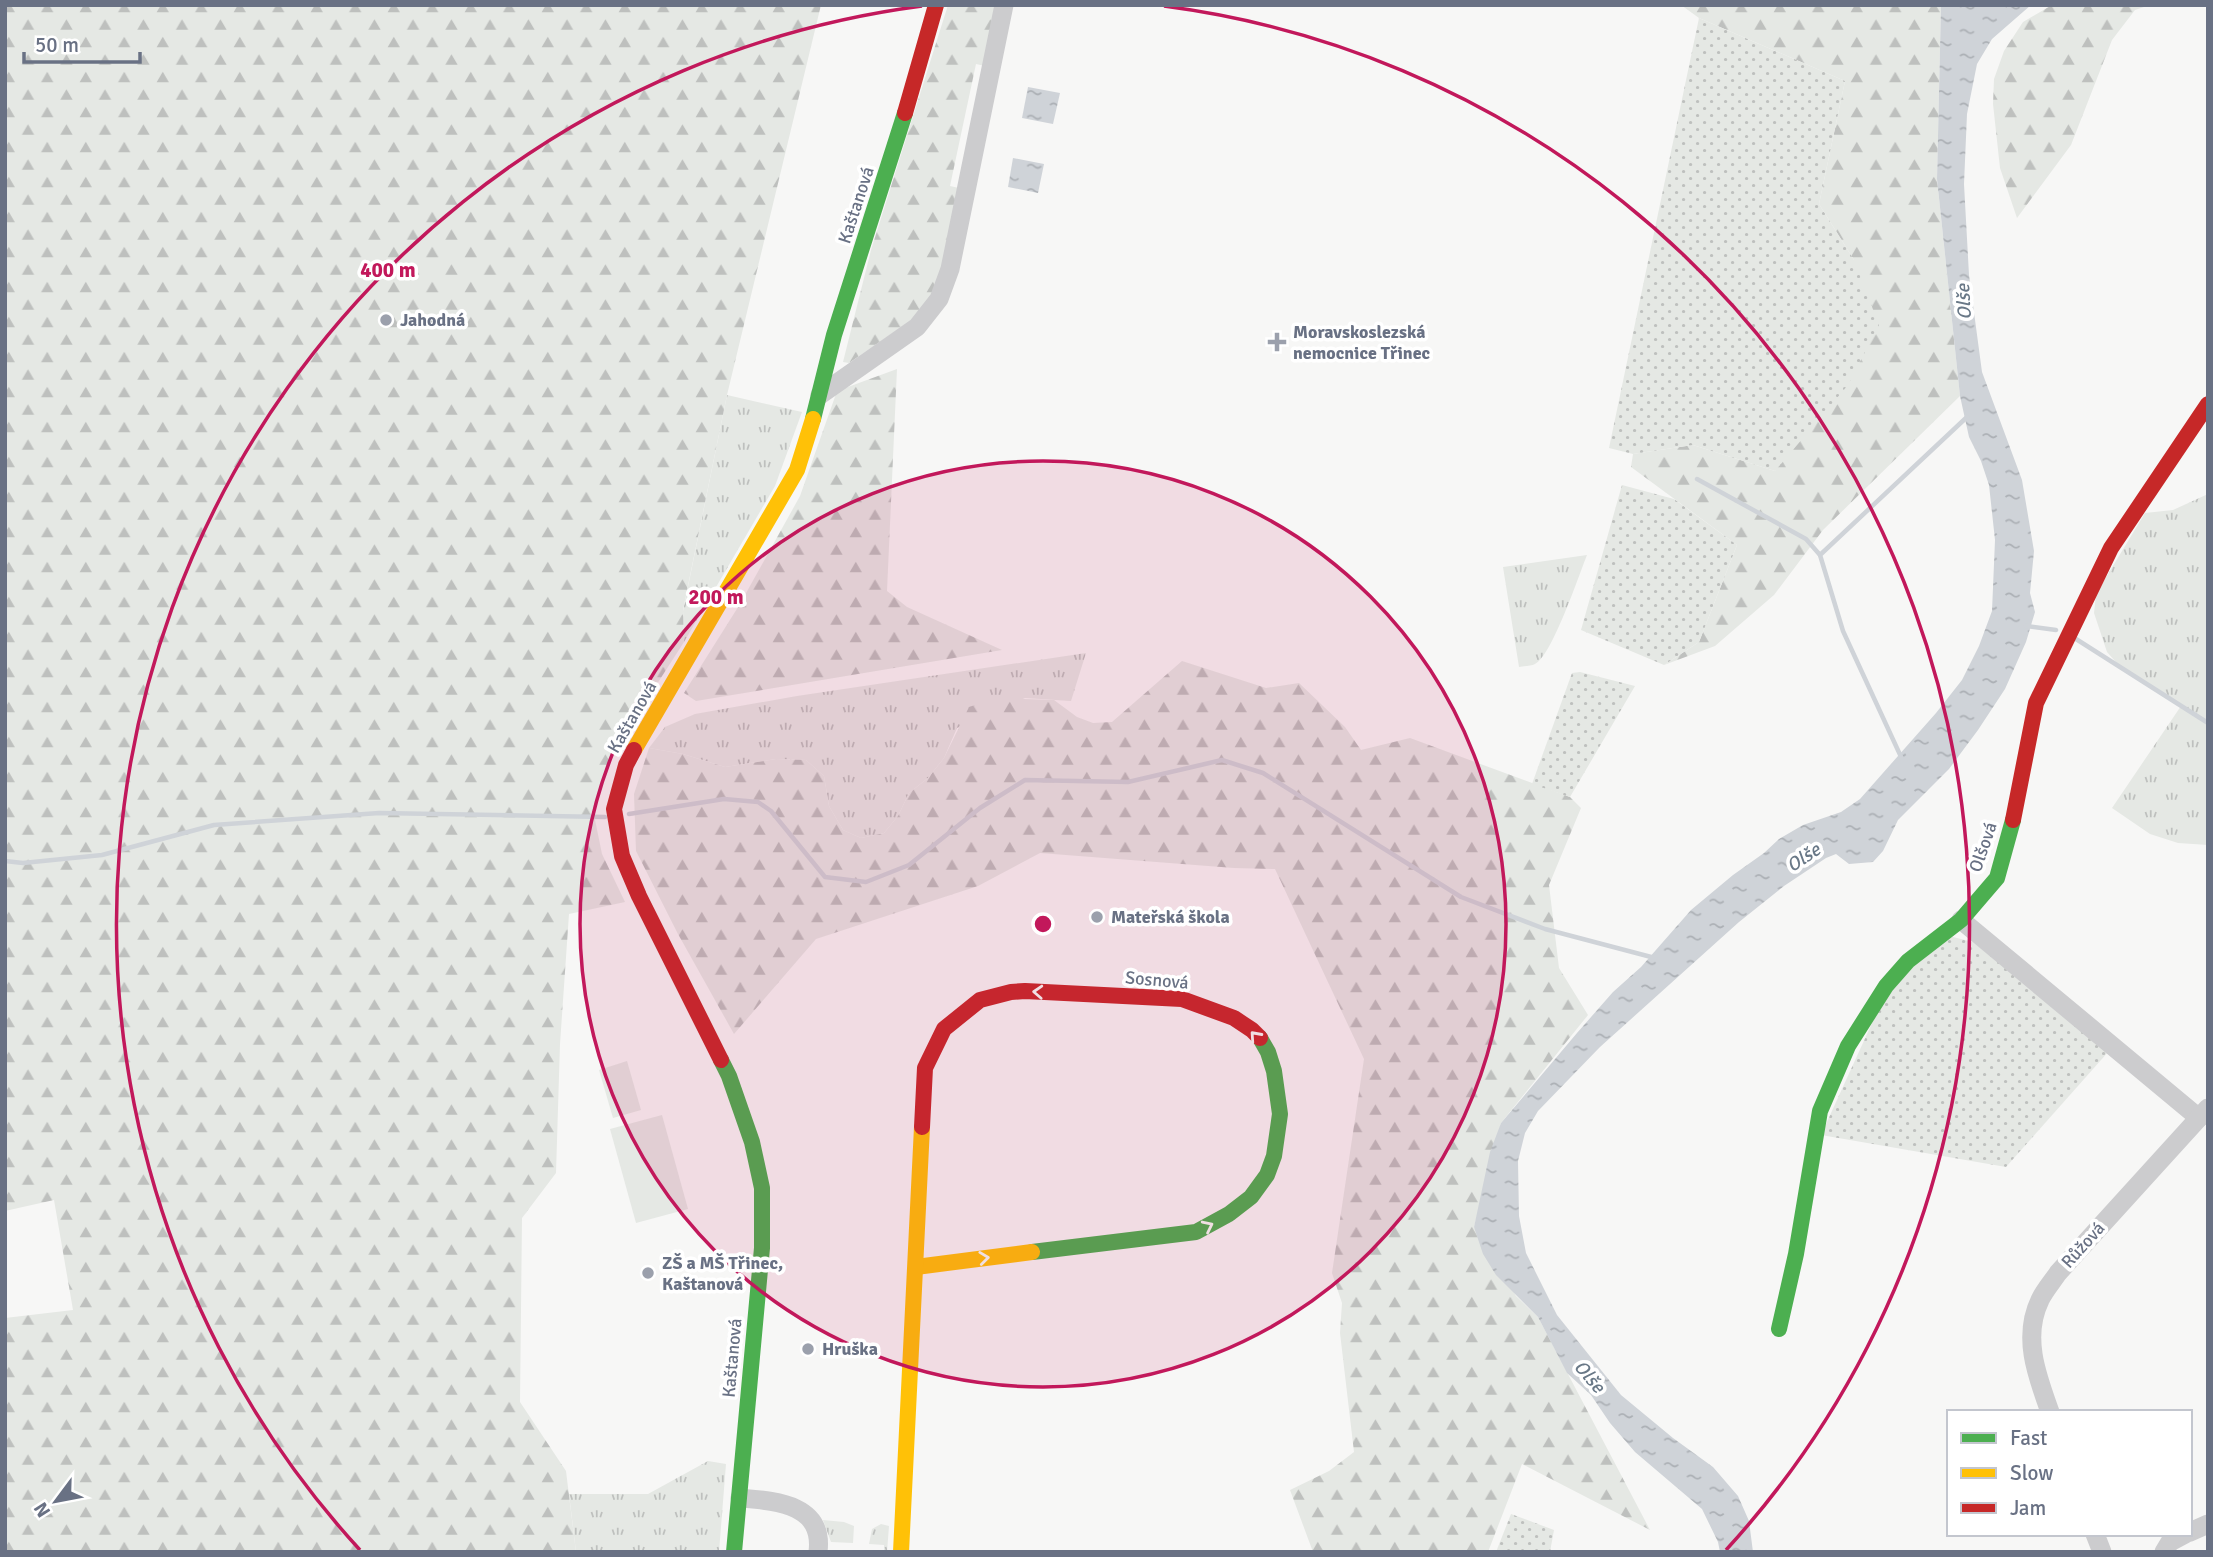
<svg xmlns="http://www.w3.org/2000/svg" width="2213" height="1557" font-family="Signika,sans-serif">
  <style>
    .grass { fill: url(#grass-tufts) }
    .forest { fill: url(#forest-firs) }
    .park { fill: #e5e8e4 }
    .garden { fill: url(#garden-dots) }
    .water { fill: url(#water-ripples) }
    .lines { fill: none; stroke-linecap: round; stroke-linejoin: round }
    .stream { stroke: #cfd3d8; stroke-width: 4.5 }
    .street { stroke: #ccccce; stroke-width: 19 }
    .fast { stroke: #4caf50; stroke-width: 16 }
    .slow { stroke: #ffc107; stroke-width: 16 }
    .jam { stroke: #c62828; stroke-width: 16 }
    .oneway { stroke: #f6fbf6 }
    .ring { fill: none; stroke: #c2185b; stroke-width: 3.5 }
    .poi-dot { fill: #9ba0ac; stroke: #fff; stroke-width: 2.5 }
    .labels { text-anchor: middle; stroke-width: 7; stroke-linejoin: round; paint-order: stroke }
    .street-label { font-size: 18px; fill: #697184; stroke: #fff }
    .poi-label { font-size: 18px; font-weight: bold; fill: #697184; stroke: #fff; text-anchor: start }
    .water-label { font-size: 19px; font-style: italic; fill: #697887; stroke: #fff }
    .centre { fill: #c2185b; stroke: #fff; stroke-width: 3.5 }
    .ring-label { font-size: 21px; text-anchor: middle; font-weight: bold; fill: #c2185b; stroke: #fff; stroke-width: 7; stroke-linejoin: round; paint-order: stroke }
  </style>
  <defs>
    <pattern id="grass-tufts" width="24" height="20" patternUnits="userSpaceOnUse" patternTransform="scale(1.75)"><rect width="24" height="20" fill="#e5e8e4"/><path d="M3 7l-1-3M5 7V3M7 7l1-3M15 17l-1-3M17 17v-4M19 17l1-3" fill="none" stroke="#bec0be"/></pattern>
    <pattern id="forest-firs" width="22" height="20" patternUnits="userSpaceOnUse" patternTransform="scale(1.75)"><rect width="22" height="20" fill="#e5e8e4"/><path d="M5 1l3.5 6h-7zM16 11l3.5 6h-7z" fill="#bec0be"/></pattern>
    <pattern id="garden-dots" width="8" height="8" patternUnits="userSpaceOnUse" patternTransform="scale(1.75)"><rect width="8" height="8" fill="#e5e8e4"/><path d="M2 2h.1M6 6h.1" fill="none" stroke="#bec0be" stroke-width="1.8" stroke-linecap="round"/></pattern>
    <pattern id="water-ripples" width="26" height="14" patternUnits="userSpaceOnUse" patternTransform="scale(1.75)"><rect width="26" height="14" fill="#cfd3d8"/><path d="M2 4q2-2 4 0t4 0M15 11q2-2 4 0t4 0" fill="none" stroke="#acb0b5"/></pattern>
  </defs>
  <rect width="100%" height="100%" fill="#f7f7f6"/>
  <!-- grass -->
  <g class="grass">
    <path d="M 727,395 L 802,412 L 775,486 L 684,642 L 683,611 Z"/>
    <path d="M 2208,494 L 2208,845 L 2178,843 L 2150,834 L 2112,808 L 2181,706 L 2122,669 L 2107,652 L 2094,613 L 2096,594 L 2145,513 L 2173,510 Z"/>
    <path d="M 1587,555 C 1579,575 1552,656 1535,664 C 1531,666 1524,666 1519,667 L 1503,567 Z"/>
    <path d="M 1086,653 L 1071,701 L 1025,698 L 957,728 L 944,758 L 928,778 L 909,793 L 898,816 L 884,833 L 861,838 L 843,830 L 829,806 L 824,776 L 806,760 L 776,759 L 725,767 L 683,754 L 649,748 L 665,727 L 695,714 L 797,696 Z"/>
    <path d="M 708,1461 L 726,1464 L 719,1552 L 576,1552 L 569,1494 L 648,1494 Z"/>
    <path d="M 823,1520 L 844,1522 L 854,1526 L 853,1543 L 831,1542 Z"/>
    <path d="M 881,1524 L 889,1526 L 887,1552 L 884,1552 L 884,1545 L 869,1544 L 872,1529 Z"/>
  </g>
  <!-- forest -->
  <g class="forest">
    <path d="M 5,5 L 821,5 L 727,395 L 683,610 L 684,642 L 610,757 L 593,810 L 602,854 L 625,902 L 569,914 L 560,1044 L 556,1173 L 522,1218 L 520,1402 L 566,1471 L 576,1552 L 5,1552 L 5,1318 L 73,1310 L 54,1200 L 5,1211 Z"/>
    <path d="M 948,5 L 997,5 L 985,66 L 976,64 L 950,186 L 959,188 L 936,291 L 913,319 L 849,363 L 843,362 L 871,250 Z"/>
    <path d="M 1681,5 L 1941,5 L 1937,179 L 1960,396 L 1823,530 L 1774,595 L 1715,646 L 1664,665 L 1699,642 L 1737,545 L 1631,467 L 1633,454 L 1693,445 L 1775,471 L 1854,260 L 1819,204 L 1845,81 L 1699,18 Z"/>
    <path d="M 2052,5 L 2150,5 L 2135,10 L 2112,40 L 2071,145 L 2017,218 L 2000,168 L 1993,104 L 1994,79 L 2004,51 L 2023,22 Z"/>
    <path d="M 897,369 L 887,591 L 907,607 L 1002,650 L 696,701 L 684,693 L 740,604 L 800,496 L 837,391 Z"/>
    <path d="M 1182,661 L 1266,688 L 1299,683 L 1345,727 L 1361,750 L 1410,738 L 1570,797 L 1581,808 L 1549,885 L 1559,968 L 1588,1015 L 1501,1123 L 1474,1227 L 1516,1296 L 1538,1317 L 1650,1530 L 1522,1464 L 1488,1552 L 1313,1552 L 1290,1490 L 1329,1471 L 1354,1452 L 1340,1333 L 1342,1303 L 1332,1273 L 1364,1059 L 1275,869 L 1234,868 L 1040,853 L 978,886 L 816,939 L 734,1034 L 678,934 L 636,851 L 634,794 L 649,748 L 683,754 L 725,767 L 776,759 L 806,760 L 824,776 L 829,806 L 843,830 L 861,838 L 884,833 L 898,816 L 909,793 L 928,778 L 944,758 L 969,707 L 996,698 L 1054,700 L 1077,717 L 1093,723 L 1112,722 Z"/>
  </g>
  <!-- park -->
  <g class="park">
    <path d="M 627,1061 L 641,1110 L 613,1118 L 599,1070 Z"/>
    <path d="M 662,1115 L 688,1209 L 636,1223 L 610,1129 Z"/>
  </g>
  <!-- garden -->
  <g class="garden">
    <path d="M 1699,18 L 1845,81 L 1819,204 L 1854,260 L 1879,325 L 1848,385 L 1775,471 L 1693,445 L 1633,454 L 1609,448 Z"/>
    <path d="M 1622,485 L 1674,499 L 1737,545 L 1699,642 L 1664,665 L 1581,630 Z"/>
    <path d="M 1580,672 L 1635,686 L 1570,797 L 1532,784 L 1572,673 Z"/>
    <path d="M 1949,936 L 1973,942 L 2109,1051 L 2006,1167 L 1821,1135 L 1888,988 Z"/>
    <path d="M 1511,1514 L 1554,1530 L 1550,1552 L 1496,1552 Z"/>
  </g>
  <!-- water -->
  <g class="water">
    <path d="M 1941,5 L 2031,5 L 1992,39 L 1977,64 L 1967,114 L 1964,184 L 1969,275 L 1982,372 L 2022,480 L 2034,551 L 2030,593 L 2035,612 L 2026,642 L 2005,689 L 1978,730 L 1949,769 L 1898,820 L 1883,851 L 1873,862 L 1849,864 L 1836,854 L 1826,858 L 1784,886 L 1739,922 L 1600,1047 L 1538,1111 L 1525,1133 L 1518,1161 L 1519,1216 L 1526,1253 L 1557,1315 L 1621,1395 L 1673,1438 L 1713,1467 L 1738,1496 L 1749,1521 L 1753,1552 L 1720,1552 L 1718,1542 L 1702,1509 L 1635,1452 L 1610,1423 L 1591,1395 L 1567,1373 L 1538,1317 L 1496,1275 L 1483,1254 L 1474,1227 L 1490,1152 L 1501,1123 L 1577,1033 L 1613,992 L 1641,967 L 1691,910 L 1733,875 L 1764,853 L 1779,839 L 1803,825 L 1841,812 L 1860,799 L 1936,713 L 1962,680 L 1979,646 L 1992,611 L 1995,540 L 1989,485 L 1981,461 L 1969,437 L 1960,396 L 1937,179 Z"/>
    <path d="M 1028,87 L 1060,93 L 1053,124 L 1022,118 Z"/>
    <path d="M 1013,158 L 1044,164 L 1038,193 L 1008,187 Z"/>
  </g>
  <g class="lines">
    <!-- stream -->
    <g class="stream">
      <path d="M 1697,479 L 1806,539 L 1820,555"/>
      <path d="M 2026,626 L 2056,630"/>
      <path d="M 2076,639 L 2208,723"/>
      <path d="M 1902,759 L 1843,631 L 1820,555 L 1967,417"/>
      <path d="M 629,814 L 724,799 L 758,802 L 771,811 L 825,877 L 866,882 L 909,865 L 980,808 L 1025,780 L 1128,782 L 1222,760 L 1263,773 L 1461,897 L 1545,929 L 1655,958"/>
      <path d="M 5,861 L 23,863 L 102,855 L 214,825 L 379,813 L 605,817"/>
    </g>
    <!-- street -->
    <g class="street">
      <path d="M 820,395 L 917,327 L 939,299 L 950,269 L 1004,5"/>
      <path d="M 1961,920 L 2199,1118"/>
      <path d="M 2050,1412 C 2037,1376 2022,1337 2040,1300 C 2044,1291 2052,1282 2058,1273 L 2208,1108"/>
      <path d="M 740,1498 C 774,1501 824,1503 818,1552"/>
      <path d="M 2190,1532 L 2208,1524"/>
      <path d="M 2095,1534 L 2102,1552"/>
      <path d="M 2164,1552 L 2170,1542 L 2185,1534"/>
    </g>
    <!-- fast -->
    <g class="fast">
      <path d="M 813,419 L 834,335 L 905,113"/>
      <path d="M 721,1060 L 729,1076 L 752,1142 L 762,1188 L 762,1248 L 734,1552"/>
      <path d="M 1032,1252 L 1196,1232 L 1229,1214 L 1251,1197 L 1267,1175 L 1274,1156 L 1280,1114 L 1274,1071 L 1268,1052 L 1260,1038"/>
      <path d="M 1779,1329 L 1796,1254 L 1820,1111 L 1848,1046 L 1886,986 L 1908,961 L 1961,920 L 1997,878 L 2013,820"/>
    </g>
    <!-- slow -->
    <g class="slow">
      <path d="M 634,750 L 797,470 L 813,419"/>
      <path d="M 916,1267 L 1032,1252"/>
      <path d="M 901,1552 L 922,1127"/>
    </g>
    <!-- jam -->
    <g class="jam">
      <path d="M 905,113 L 936,5"/>
      <path d="M 634,750 L 626,765 L 614,809 L 622,856 L 639,896 L 721,1060"/>
      <path d="M 2013,820 L 2036,703 L 2111,548 L 2208,404"/>
      <path d="M 922,1127 L 925,1068 L 944,1029 L 980,1000 L 1011,992 L 1025,991 L 1182,999 L 1234,1018 L 1252,1030 L 1260,1038"/>
    </g>
  </g>
  <!-- one-way arrows -->
  <defs><path id="oneway-chevron" d="M-2-3.5L2.5 0L-2 3.5" fill="none" stroke-width="1.6" stroke-linecap="round" stroke-linejoin="round" transform="scale(1.75)"/></defs>
  <g class="oneway">
    <use href="#oneway-chevron" transform="translate(1038 992) rotate(-177)"/>
    <use href="#oneway-chevron" transform="translate(1255 1036) rotate(-132)"/>
    <use href="#oneway-chevron" transform="translate(1208 1226) rotate(-26)"/>
    <use href="#oneway-chevron" transform="translate(984 1258) rotate(-7)"/>
  </g>
  <!-- distance rings -->
  <circle cx="1043" cy="924" r="463" fill="#c2185b" fill-opacity=".12"/>
  <g class="ring">
    <circle cx="1043" cy="924" r="463"/>
    <path d="M360 1550A926 926 0 0 1 922 6M1164 6A926 926 0 0 1 1726 1550"/>
  </g>
  <!-- markers -->
  <g class="poi-dot">
    <circle cx="386" cy="320" r="7"/>
    <path d="M1273.5 331.5h7v7h7v7h-7v7h-7v-7h-7v-7h7z"/>
    <circle cx="1097" cy="917" r="7"/>
    <circle cx="648" cy="1273" r="7"/>
    <circle cx="808" cy="1349" r="7"/>
  </g>
  <g class="labels">
    <!-- street labels -->
    <g class="street-label">
      <text transform="translate(856 205) rotate(-72)" y="6">Kaštanová</text>
      <text transform="translate(632 717) rotate(-60)" y="6">Kaštanová</text>
      <text transform="translate(1983 847) rotate(-71)" y="6">Olšová</text>
      <text transform="translate(1157 980) rotate(5)" y="6">Sosnová</text>
      <text transform="translate(2083 1245) rotate(-48)" y="6">Růžová</text>
      <text transform="translate(732 1358) rotate(-85)" y="6">Kaštanová</text>
    </g>
    <!-- poi labels -->
    <g class="poi-label">
      <text x="400" y="326">Jahodná</text>
      <text x="1293" y="338">Moravskoslezská<tspan x="1293" dy="21">nemocnice Třinec</tspan></text>
      <text x="1111" y="923">Mateřská škola</text>
      <text x="662" y="1269">ZŠ a MŠ Třinec,<tspan x="662" dy="21">Kaštanová</tspan></text>
      <text x="822" y="1355">Hruška</text>
    </g>
    <!-- water labels -->
    <g class="water-label">
      <text transform="translate(1963 302) rotate(-93)" y="7">Olše</text>
      <text transform="translate(1803 857) rotate(-34)" y="7">Olše</text>
      <text transform="translate(1590 1376) rotate(49)" y="7">Olše</text>
    </g>
  </g>
  <circle cx="1043" cy="924" r="10" class="centre"/>
  <g class="ring-label">
    <text x="388" y="277">400 m</text>
    <text x="716" y="604">200 m</text>
  </g>
  <!-- border -->
  <rect width="2213" height="1557" fill="none" stroke="#697184" stroke-width="14"/>
  <!-- legend -->
  <rect x="1947" y="1410" width="245" height="126" fill="#ffffff" stroke="#c3c6ce" stroke-width="2"/>
  <rect x="1961" y="1433" width="35" height="10" fill="#4caf50" stroke="#c3c6ce" stroke-width="2"/>
  <text x="2010" y="1445" font-size="21" fill="#697184">Fast</text>
  <rect x="1961" y="1468" width="35" height="10" fill="#ffc107" stroke="#c3c6ce" stroke-width="2"/>
  <text x="2010" y="1480" font-size="21" fill="#697184">Slow</text>
  <rect x="1961" y="1503" width="35" height="10" fill="#c62828" stroke="#c3c6ce" stroke-width="2"/>
  <text x="2010" y="1515" font-size="21" fill="#697184">Jam</text>
  <!-- north arrow -->
  <g transform="translate(56 1501) rotate(238)" stroke="#ffffff" stroke-width="5" paint-order="stroke">
  <path d="M0-5L12 26L0 18L-12 26Z" fill="#697184"/>
  <text y="-10" font-size="19" font-weight="bold" text-anchor="middle" fill="#697184">N</text>
  </g>
  <!-- scale -->
  <path d="M24 52v10h116v-10" fill="none" stroke="#697184" stroke-width="3.5"/>
  <text x="35" y="52" font-size="21" fill="#697184" stroke="#ffffff" stroke-width="5" paint-order="stroke">50 m</text>
</svg>
